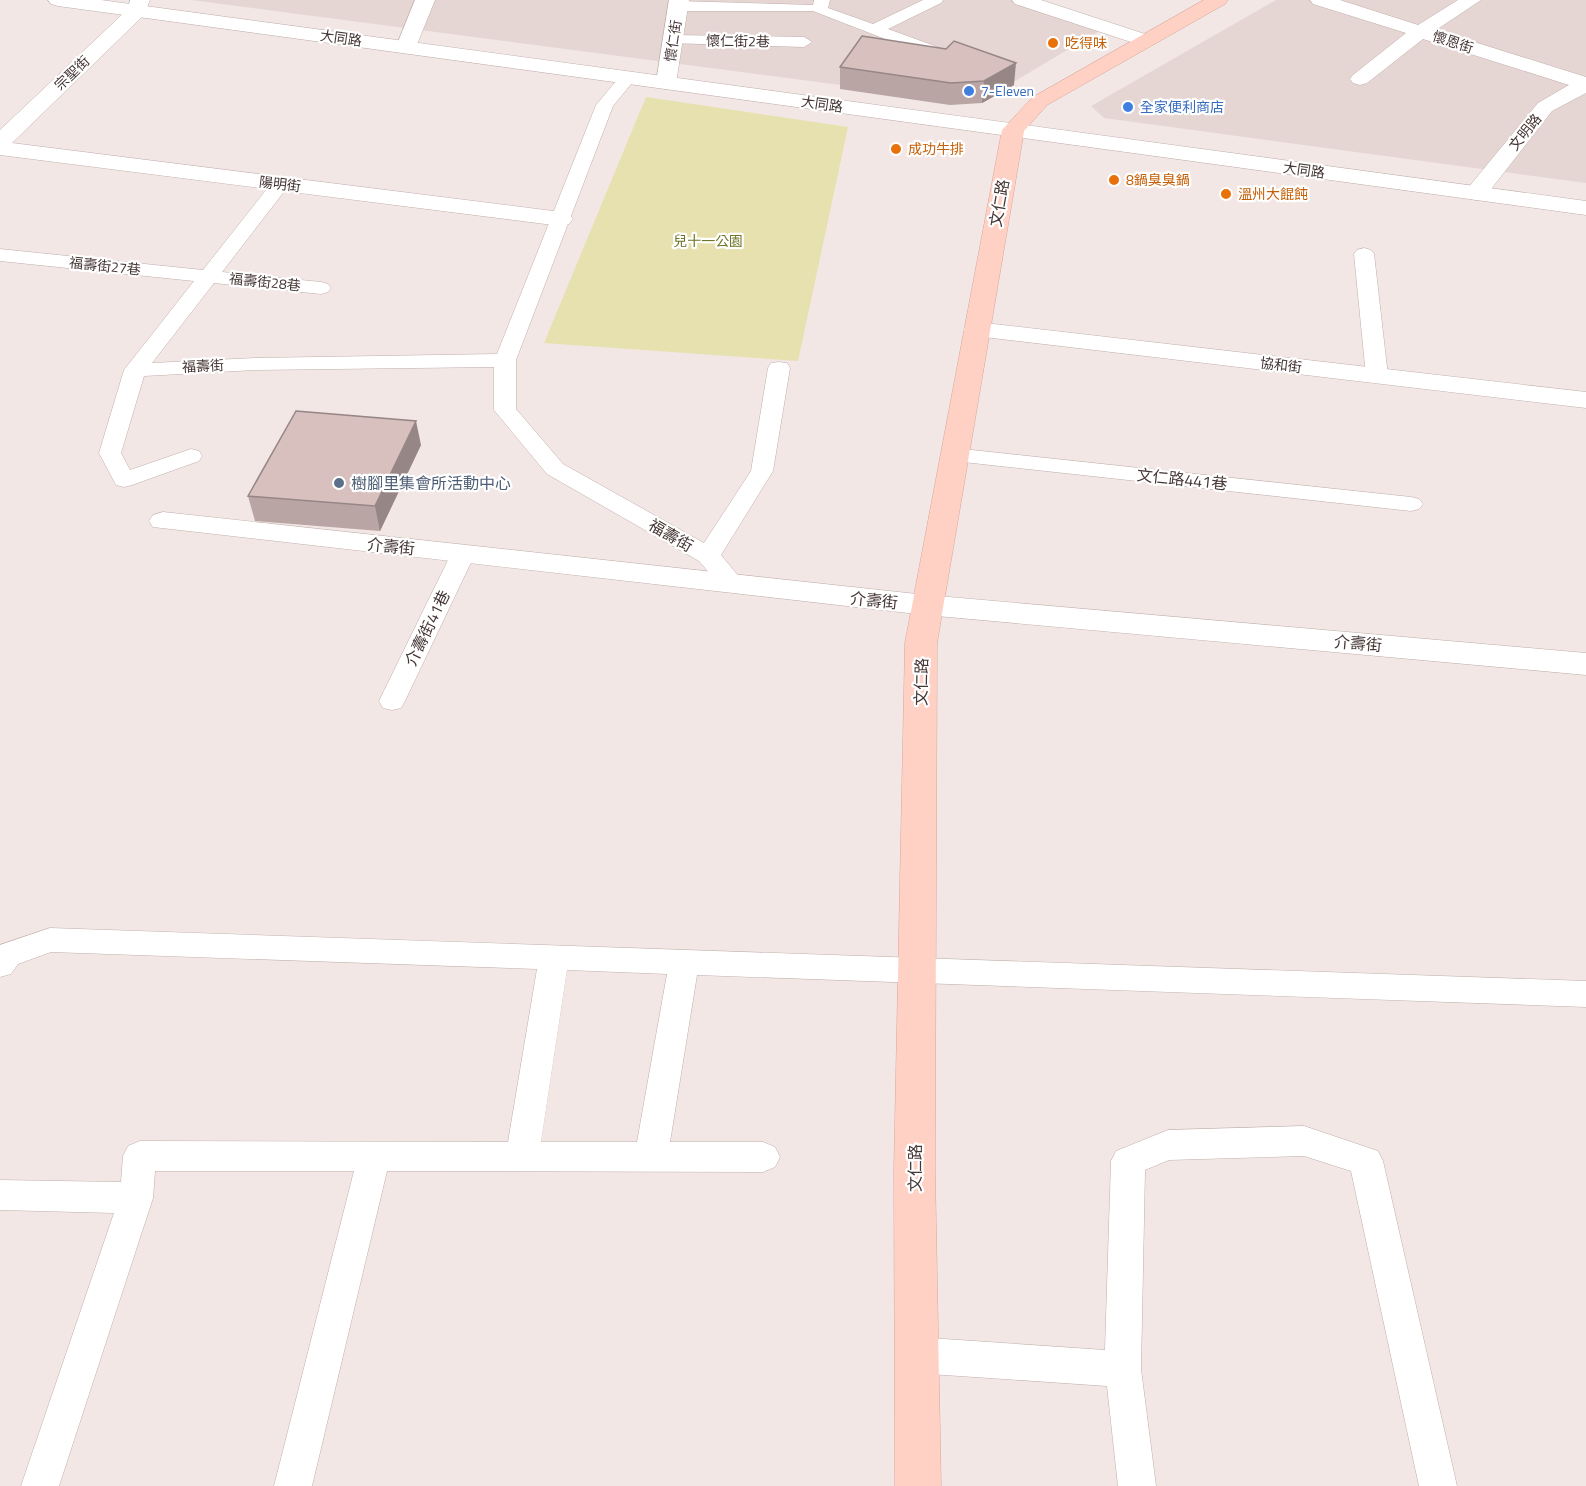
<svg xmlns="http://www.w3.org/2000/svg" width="1586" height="1486" font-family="'Titillium Web','Noto Sans TC',sans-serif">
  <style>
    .residential { fill: #e6d6d3 }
    .green { fill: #e6e1ae }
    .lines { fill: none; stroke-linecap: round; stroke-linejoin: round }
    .service-casing { stroke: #c1aeab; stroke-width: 1 }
    .minor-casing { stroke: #c1aeab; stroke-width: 1 }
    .tertiary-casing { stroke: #c1aeab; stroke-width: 1 }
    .secondary-casing { stroke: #d8a69a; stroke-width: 1 }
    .service { fill: #fff; fill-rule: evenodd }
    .minor { fill: #fff; fill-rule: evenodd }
    .tertiary { fill: #fff; fill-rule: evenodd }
    .secondary { fill: #fed1c4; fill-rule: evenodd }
    .wall { fill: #b9a5a3 }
    .shaded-wall { fill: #968685 }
    .building { fill: #d7c0be; stroke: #968685; stroke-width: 1.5 }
    .food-dot { fill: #e8710a; stroke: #fff; stroke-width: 2 }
    .shop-dot { fill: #3f7fe0; stroke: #fff; stroke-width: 2 }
    .service-dot { fill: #5c6f8a; stroke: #fff; stroke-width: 2 }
    .labels { text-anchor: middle; stroke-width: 4.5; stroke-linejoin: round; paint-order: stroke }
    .far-street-label { font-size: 14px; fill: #453635; stroke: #fff }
    .far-food-label { font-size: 14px; fill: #c56008; stroke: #fff; text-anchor: start }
    .far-shop-label { font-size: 14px; fill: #366cbe; stroke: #fff; text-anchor: start }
    .far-park-label { font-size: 14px; fill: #6f7529; stroke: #fff }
    .street-label { font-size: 16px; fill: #453635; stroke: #fff }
    .service-label { font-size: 16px; fill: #4e5e75; stroke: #fff; text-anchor: start }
  </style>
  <rect width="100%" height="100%" fill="#f2e7e5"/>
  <!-- residential -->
  <g class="residential">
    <path d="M 191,0 L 1031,0 L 1106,27 L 978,103 Z"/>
    <path d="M 1276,0 L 1586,0 L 1586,183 L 1104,118 L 1091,106 Z"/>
  </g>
  <!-- green -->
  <path class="green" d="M 646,97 L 848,127 L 798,361 L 544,343 Z"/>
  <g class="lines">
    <!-- service casing -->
    <g class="service-casing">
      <g id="service">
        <path d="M 814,0 L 830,0 L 828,8 L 873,24 L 923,0 L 943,0 L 941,3 L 888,29 L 954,53 L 956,57 L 948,62 L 942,61 L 813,11 L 678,11 L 670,6 L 678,1 L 813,5 Z"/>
        <path d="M 673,35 L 804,37 L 812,42 L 804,47 L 667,43 L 665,40 L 667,37 Z"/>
        <path d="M 628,73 L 636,78 L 613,106 L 516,360 L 516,409 L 563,464 L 704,543 L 751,471 L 768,368 L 771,363 L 779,362 L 787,363 L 790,368 L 773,471 L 721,555 L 745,584 L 742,590 L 733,592 L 724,590 L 699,561 L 547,474 L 494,410 L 494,367 L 255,370 L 144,376 L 121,453 L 130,470 L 191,449 L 199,451 L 202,456 L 199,461 L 132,485 L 124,487 L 116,485 L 99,453 L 124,370 L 194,281 L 0,261 L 0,249 L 203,270 L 274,180 L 288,180 L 290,184 L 222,272 L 321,282 L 328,284 L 331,288 L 328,292 L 321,294 L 214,283 L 152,363 L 255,358 L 497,354 L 596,105 L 622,74 Z"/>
        <path d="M 1364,248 L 1371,250 L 1374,254 L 1388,376 L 1385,381 L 1377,382 L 1369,381 L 1366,376 L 1354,254 L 1357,250 Z"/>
        <path d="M 953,448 L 1411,497 L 1419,499 L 1423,504 L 1419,509 L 1411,511 L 945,460 L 942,455 L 945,450 Z"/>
        <path d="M 463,546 L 472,549 L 475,554 L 405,701 L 401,708 L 392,710 L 383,708 L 379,701 L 451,554 L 454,549 Z"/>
        <path d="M 50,928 L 1586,981 L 1586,1007 L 697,975 L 670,1142 L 763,1142 L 775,1147 L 780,1157 L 775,1167 L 763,1172 L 387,1171 L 312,1486 L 274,1486 L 354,1171 L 155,1171 L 153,1198 L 59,1486 L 21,1486 L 114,1213 L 0,1210 L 0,1180 L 121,1182 L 123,1156 L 128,1146 L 140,1141 L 508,1142 L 537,969 L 51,952 L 18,964 L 11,974 L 0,977 L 0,945 ZM 567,970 L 667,974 L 637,1142 L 541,1142 Z"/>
        <path d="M 1304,1126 L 1378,1151 L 1383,1161 L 1457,1486 L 1419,1486 L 1351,1171 L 1304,1156 L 1169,1160 L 1145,1170 L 1141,1369 L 1156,1486 L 1118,1486 L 1107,1386 L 915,1373 L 902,1367 L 897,1355 L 902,1343 L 915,1337 L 1105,1350 L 1111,1161 L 1116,1151 L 1168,1130 Z"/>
      </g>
    </g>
    <!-- minor casing -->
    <g class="minor-casing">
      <g id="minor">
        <path d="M 130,0 L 150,0 L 144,15 L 12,143 L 561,212 L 569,214 L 573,219 L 569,224 L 561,226 L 0,155 L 0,130 L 128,9 Z"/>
        <path d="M 415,0 L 435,0 L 416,47 L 413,51 L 399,51 L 396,47 Z"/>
        <path d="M 669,0 L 689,0 L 676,83 L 673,87 L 666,89 L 659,87 L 656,83 Z"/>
        <path d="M 1012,0 L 1041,0 L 1151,36 L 1154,40 L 1151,44 L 1137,44 L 1015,4 Z"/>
        <path d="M 1310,0 L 1340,0 L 1418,25 L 1458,0 L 1481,0 L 1436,30 L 1586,77 L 1586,93 L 1552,111 L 1484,198 L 1476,200 L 1468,198 L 1465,193 L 1468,188 L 1538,103 L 1569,85 L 1423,39 L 1367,83 L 1360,85 L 1353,83 L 1350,79 L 1353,75 L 1406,33 L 1313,4 Z"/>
        <path d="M 976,322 L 1586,392 L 1586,408 L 967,335 L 963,330 L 967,325 Z"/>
        <path d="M 163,512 L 926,595 L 1586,653 L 1586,675 L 926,615 L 153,527 L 149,521 L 153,515 Z"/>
      </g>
    </g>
    <!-- tertiary casing -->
    <g class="tertiary-casing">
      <path id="tertiary" d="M 48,0 L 101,0 L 1586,201 L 1586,215 L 58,6 L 51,4 Z"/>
    </g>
    <!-- secondary casing -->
    <g class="secondary-casing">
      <path id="secondary" d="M 1204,0 L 1228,0 L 1225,4 L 1047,105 L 1024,131 L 937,643 L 935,1170 L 941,1486 L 895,1486 L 894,1170 L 905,643 L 1002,130 L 1033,97 Z"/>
    </g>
    <!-- service -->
    <use href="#service" class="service"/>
    <!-- minor -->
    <use href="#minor" class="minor"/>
    <!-- tertiary -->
    <use href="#tertiary" class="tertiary"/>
    <!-- secondary -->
    <use href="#secondary" class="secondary"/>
  </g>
  <!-- wall -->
  <g class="wall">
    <path d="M 946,49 L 1014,85 L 982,103 L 950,105 L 840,89 L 840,67 Z"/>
    <path d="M 421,445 L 380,531 L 255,521 L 248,496 Z"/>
  </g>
  <!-- shaded-wall -->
  <g class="shaded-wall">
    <path d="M 1016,63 L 1014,85 L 982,103 L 984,81 Z"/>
    <path d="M 416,421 L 421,445 L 380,531 L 375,506 Z"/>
  </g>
  <!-- building -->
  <g class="building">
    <path d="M 862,36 L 946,49 L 954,41 L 1016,63 L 984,81 L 951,83 L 840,67 Z"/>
    <path d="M 296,411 L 416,421 L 375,506 L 248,496 Z"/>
  </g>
  <!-- markers -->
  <g class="food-dot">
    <circle cx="1053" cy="43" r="6"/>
    <circle cx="896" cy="149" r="6"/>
    <circle cx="1114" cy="180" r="6"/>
    <circle cx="1226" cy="194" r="6"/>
  </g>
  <g class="shop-dot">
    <circle cx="969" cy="91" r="6"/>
    <circle cx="1128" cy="107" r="6"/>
  </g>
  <circle class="service-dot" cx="339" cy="483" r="6"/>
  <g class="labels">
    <!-- far-street labels -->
    <g class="far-street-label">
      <text transform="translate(341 38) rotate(8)" y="5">大同路</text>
      <text transform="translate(673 41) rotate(-81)" y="5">懷仁街</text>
      <text transform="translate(738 41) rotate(1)" y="5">懷仁街2巷</text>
      <text transform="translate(1453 42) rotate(18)" y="5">懷恩街</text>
      <text transform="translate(72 73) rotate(-44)" y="5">宗聖街</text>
      <text transform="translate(822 104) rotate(8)" y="5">大同路</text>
      <text transform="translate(1525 132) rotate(-51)" y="5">文明路</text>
      <text transform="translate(1304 170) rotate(8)" y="5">大同路</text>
      <text transform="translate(280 184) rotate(7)" y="5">陽明街</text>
      <text transform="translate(105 266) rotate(6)" y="5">福壽街27巷</text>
      <text transform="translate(265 282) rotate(6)" y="5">福壽街28巷</text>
      <text transform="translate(1281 365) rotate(7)" y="5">協和街</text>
      <text transform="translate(203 366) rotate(-3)" y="5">福壽街</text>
    </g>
    <!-- far-food labels -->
    <g class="far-food-label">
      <text x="1065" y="48">吃得味</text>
      <text x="908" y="154">成功牛排</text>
      <text x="1126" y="185">8鍋臭臭鍋</text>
      <text x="1238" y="199">溫州大餛飩</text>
    </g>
    <!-- far-shop labels -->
    <g class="far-shop-label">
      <text x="981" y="96">7-Eleven</text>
      <text x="1140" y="112">全家便利商店</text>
    </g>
    <!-- far-park labels -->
    <g class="far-park-label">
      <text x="708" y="246">兒十一公園</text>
    </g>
    <!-- street labels -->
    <g class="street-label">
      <text transform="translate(999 203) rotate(-80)" y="6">文仁路</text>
      <text transform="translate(1182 479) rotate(6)" y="6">文仁路441巷</text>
      <text transform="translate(671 535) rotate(30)" y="6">福壽街</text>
      <text transform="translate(391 546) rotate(6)" y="6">介壽街</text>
      <text transform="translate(874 600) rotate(6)" y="6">介壽街</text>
      <text transform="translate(427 628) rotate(-64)" y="6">介壽街41巷</text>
      <text transform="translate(1358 643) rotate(5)" y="6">介壽街</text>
      <text transform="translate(921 682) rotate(-89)" y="6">文仁路</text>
      <text transform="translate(915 1168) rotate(-90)" y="6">文仁路</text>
    </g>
    <!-- service labels -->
    <g class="service-label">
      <text x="351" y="489">樹腳里集會所活動中心</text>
    </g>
  </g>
</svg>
